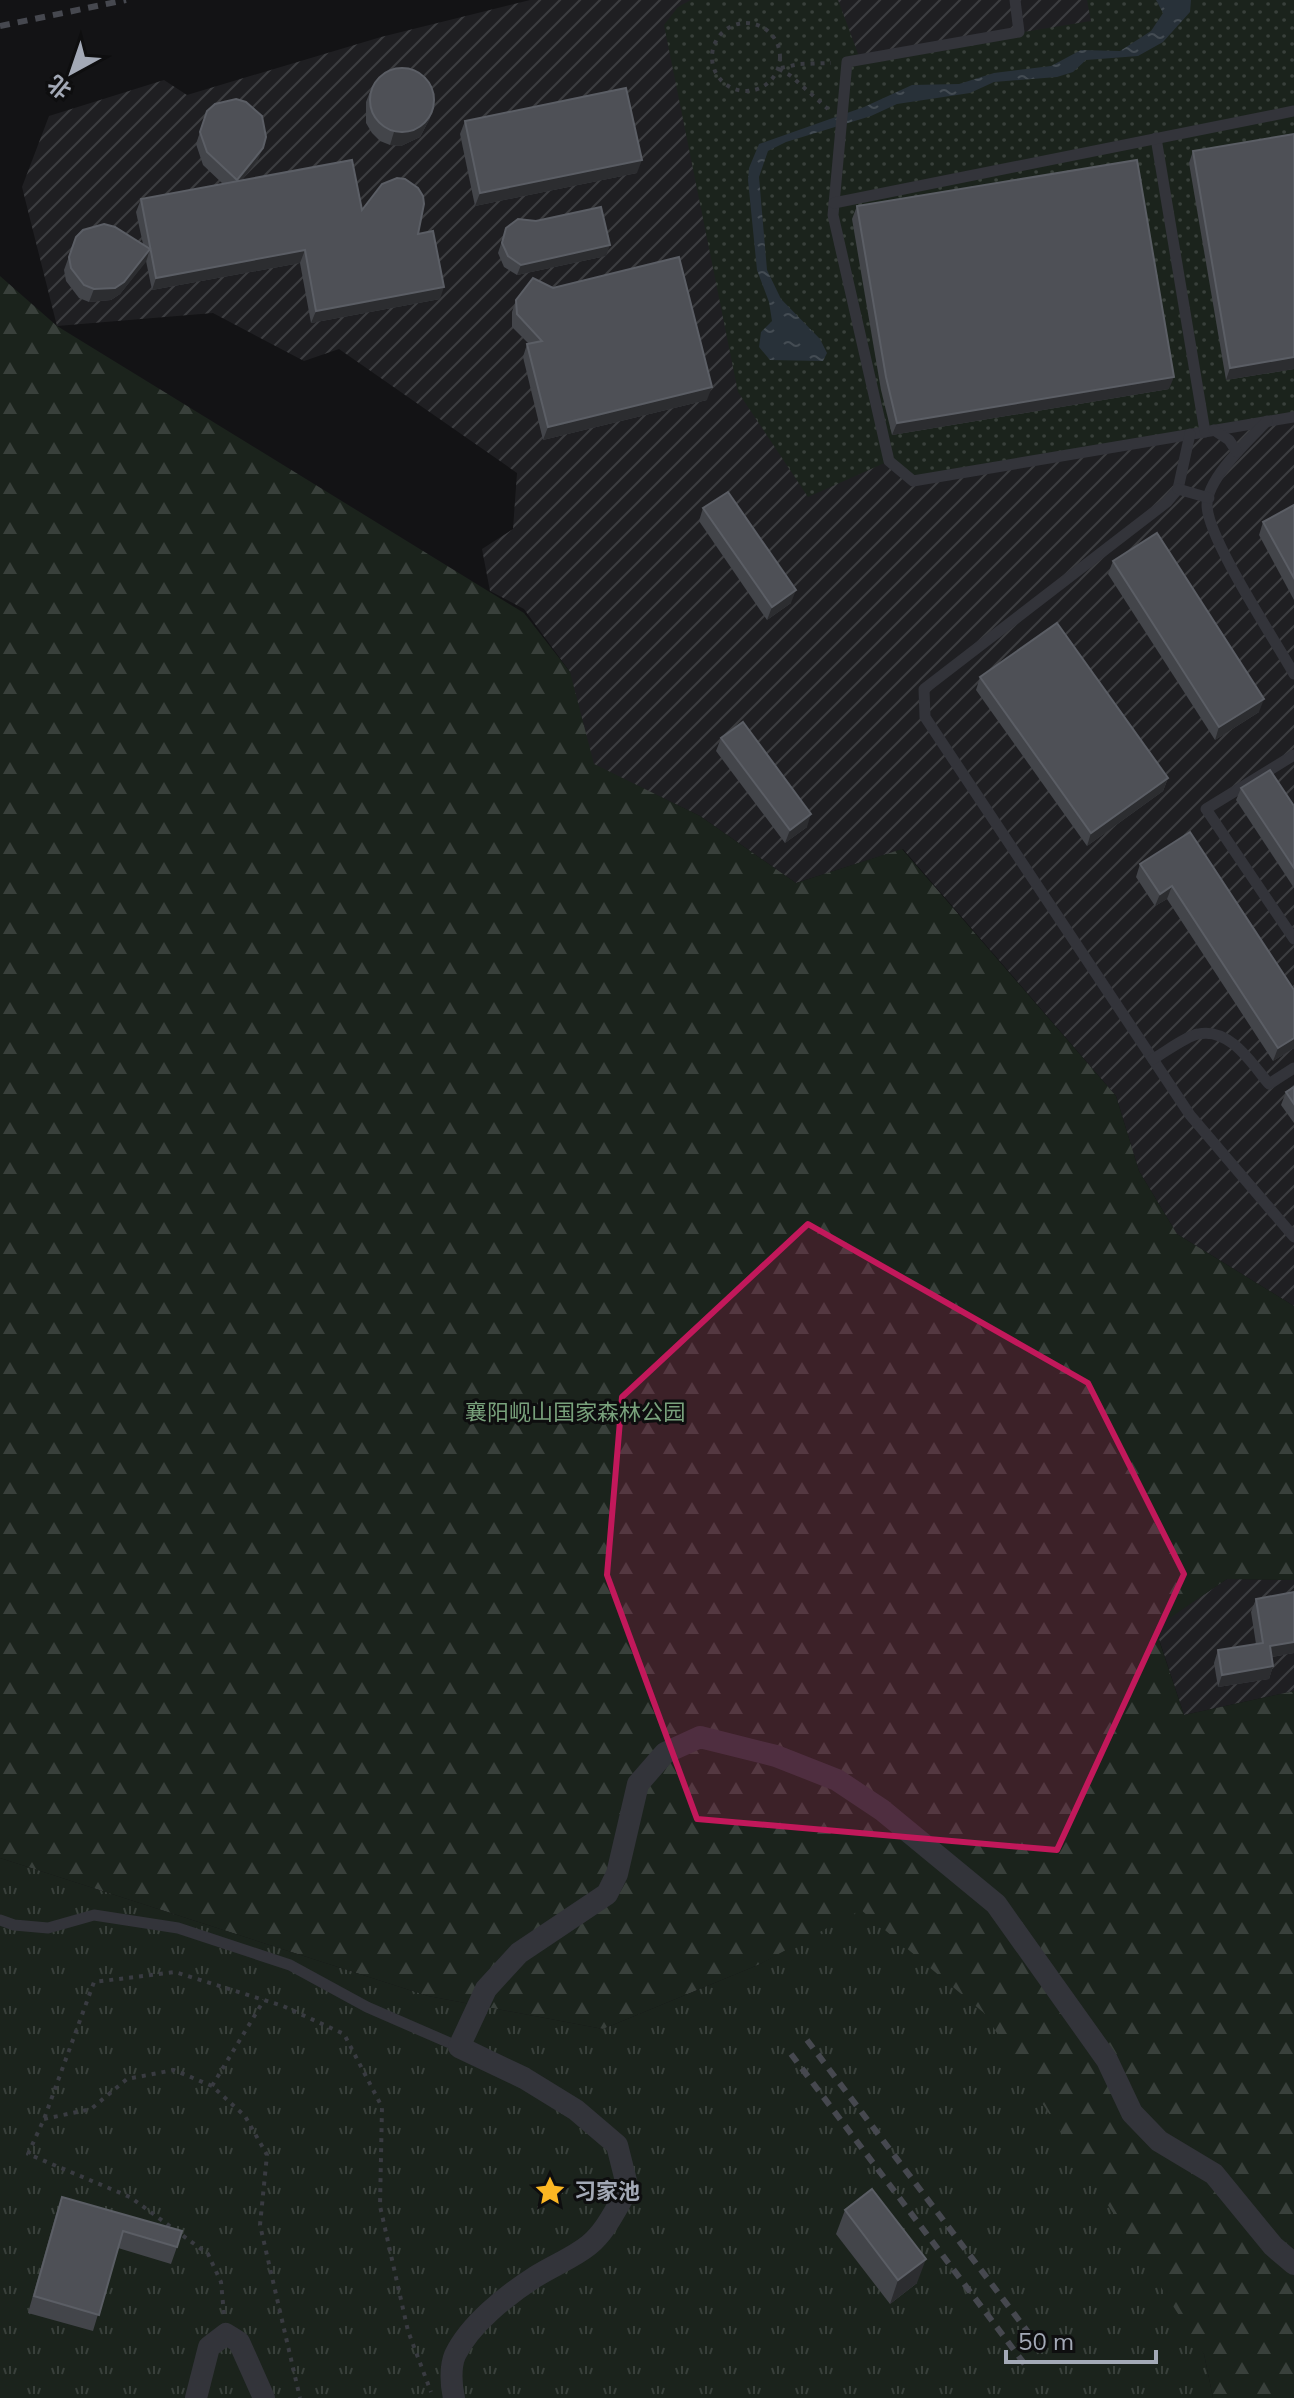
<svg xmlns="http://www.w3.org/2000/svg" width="1294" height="2398" font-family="Mulish,'Noto Sans SC',sans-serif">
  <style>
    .industrial { fill: url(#industrial-furrows) }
    .grass { fill: url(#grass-dots) }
    .forest { fill: url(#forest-firs) }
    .park { fill: url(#park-tufts) }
    .water { fill: url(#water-ripples) }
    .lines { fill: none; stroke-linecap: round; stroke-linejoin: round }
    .path { stroke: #393b41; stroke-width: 4; stroke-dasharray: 4 6; stroke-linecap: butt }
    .service { stroke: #33343a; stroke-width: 11 }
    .minor { stroke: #33343a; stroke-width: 22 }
    .rail { stroke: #46484f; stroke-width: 6; stroke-dasharray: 10 8; stroke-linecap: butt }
    .wall { fill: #43454a }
    .shaded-wall { fill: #2c2d30 }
    .building { fill: #4e5056; stroke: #5b5e65; stroke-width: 2 }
    .marked { fill: #c2185b; fill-opacity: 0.2; stroke: #c2185b; stroke-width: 6; stroke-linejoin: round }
    .labels { text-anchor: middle; stroke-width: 6; stroke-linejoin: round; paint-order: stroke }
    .park-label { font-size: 22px; fill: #79a27c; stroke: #0e0e0f }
    .poi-label { font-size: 22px; font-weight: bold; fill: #a3a9b6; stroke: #0e0e0f; text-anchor: start }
  </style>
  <defs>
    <pattern id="industrial-furrows" width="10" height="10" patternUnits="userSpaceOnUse" patternTransform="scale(2)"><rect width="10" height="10" fill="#1f1f22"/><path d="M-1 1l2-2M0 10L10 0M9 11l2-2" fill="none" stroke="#3c3d40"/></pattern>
    <pattern id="grass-dots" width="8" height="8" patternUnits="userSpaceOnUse" patternTransform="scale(2)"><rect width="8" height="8" fill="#1b231c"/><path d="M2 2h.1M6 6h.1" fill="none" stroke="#39403b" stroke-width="1.8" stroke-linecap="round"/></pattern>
    <pattern id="forest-firs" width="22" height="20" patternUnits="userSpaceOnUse" patternTransform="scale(2)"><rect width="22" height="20" fill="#1b231c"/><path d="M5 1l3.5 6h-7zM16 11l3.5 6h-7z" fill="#39403b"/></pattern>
    <pattern id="park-tufts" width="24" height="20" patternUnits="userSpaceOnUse" patternTransform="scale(2)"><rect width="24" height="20" fill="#1b231c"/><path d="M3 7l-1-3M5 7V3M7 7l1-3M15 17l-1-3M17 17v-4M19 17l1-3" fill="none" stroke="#39403b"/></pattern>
    <pattern id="water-ripples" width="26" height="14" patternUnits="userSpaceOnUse" patternTransform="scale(2)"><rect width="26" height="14" fill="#283139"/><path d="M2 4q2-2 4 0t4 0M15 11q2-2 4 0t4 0" fill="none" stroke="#444c53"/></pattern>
  </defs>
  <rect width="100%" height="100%" fill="#131315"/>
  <!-- industrial -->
  <g class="industrial">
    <path d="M 530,0 L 1294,0 L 1294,1306 L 1177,1234 L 1139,1171 L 1116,1096 L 903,849 L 796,883 L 700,816 L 580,758 L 570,672 L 524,609 L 490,591 L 482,549 L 513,529 L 517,473 L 339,349 L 304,361 L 213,313 L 57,326 L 22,187 L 49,116 L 164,80 L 187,95 L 381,37 Z"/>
    <path d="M 1227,1579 L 1294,1580 L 1294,1691 L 1184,1715 L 1155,1627 Z"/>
  </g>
  <!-- grass -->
  <path class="grass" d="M 691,0 L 838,0 L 860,59 L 1091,21 L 1087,0 L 1294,0 L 1294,417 L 913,481 L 889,461 L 808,497 L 738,392 L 664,25 L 678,7 Z"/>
  <!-- forest -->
  <path class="forest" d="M 0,276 L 57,326 L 524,613 L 570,672 L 594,764 L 700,816 L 796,883 L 902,849 L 1116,1096 L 1139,1171 L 1177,1234 L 1294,1306 L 1294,1580 L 1227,1579 L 1155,1628 L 1184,1715 L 1294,1691 L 1294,2398 L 1213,2398 L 1204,2354 L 862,1911 L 758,1965 L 603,2029 L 428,1996 L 0,1858 Z"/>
  <!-- park -->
  <path class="park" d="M 0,1858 L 428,1996 L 603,2029 L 758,1965 L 861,1910 L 984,2013 L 1204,2354 L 1213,2398 L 0,2398 Z"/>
  <!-- water -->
  <path class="water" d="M 1156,0 L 1191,0 L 1190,12 L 1163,42 L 1138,56 L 1086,60 L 1073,72 L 1057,77 L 994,82 L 970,93 L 897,104 L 871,116 L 786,142 L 768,151 L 759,177 L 767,270 L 781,299 L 820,339 L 827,353 L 823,361 L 770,360 L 759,347 L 761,332 L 772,321 L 769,302 L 757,270 L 748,180 L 749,168 L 759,144 L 864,107 L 912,85 L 959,84 L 994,73 L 1051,66 L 1081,50 L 1120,51 L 1151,31 L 1163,13 Z"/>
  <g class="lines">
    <!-- path -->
    <g class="path">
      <circle cx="746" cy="57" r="34"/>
      <path d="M 781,68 L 799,64 L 831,63"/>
      <path d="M 779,69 L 791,76 L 828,109"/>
      <path d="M 212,2086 L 264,2000"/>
      <path d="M 44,2119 L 91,2109 L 127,2079 L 174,2070 L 212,2086 L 245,2116 L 267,2155 L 260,2225 L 300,2398"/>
      <path d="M 224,2314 L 221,2282 L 208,2254 L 130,2197 L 28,2154 L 44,2119 L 94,1982 L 175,1972 L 283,2006 L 344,2034 L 382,2107 L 380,2206 L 408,2331 L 431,2392"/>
    </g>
    <!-- service -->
    <g class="service">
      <path d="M 1015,0 L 1019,32 L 847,62 L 833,215 L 889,461 L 913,481 L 1294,417"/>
      <path d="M 1156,138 L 1205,432"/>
      <path d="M 834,203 L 1294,111"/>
      <path d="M 1267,421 C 1249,440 1207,478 1207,505 C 1207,538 1275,640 1294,674"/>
      <path d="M 1214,430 L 1229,440 L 1237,452"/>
      <path d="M 1190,434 L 1178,489 L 1167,502 L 924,689 L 925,717 L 1190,1115 L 1294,1237"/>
      <path d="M 1178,489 L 1209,498"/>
      <path d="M 1294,755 L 1206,809 L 1294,939"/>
      <path d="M 1153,1059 C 1164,1053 1186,1036 1198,1034 C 1230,1027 1252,1064 1269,1084 L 1294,1068"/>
      <path d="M 0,1920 L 14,1925 L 48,1928 L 94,1915 L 178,1928 L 290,1965 L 367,2007 L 459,2047"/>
    </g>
    <!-- minor -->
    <g class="minor">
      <path d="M 196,2398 L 209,2347 L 226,2334 L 239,2342 L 264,2398"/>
      <path d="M 454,2398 C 451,2385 450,2367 455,2355 C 470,2324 507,2295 535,2277 C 552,2266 573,2258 589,2245 C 607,2230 616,2208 628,2189 L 617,2145 L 576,2110 L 524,2078 L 459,2047 L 486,1989 L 519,1953 L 607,1894 L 617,1874 L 638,1784 L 665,1753 L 700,1737 L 776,1756 L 837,1780 L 882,1810 L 996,1904 L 1107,2060 L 1132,2113 L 1159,2141 L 1214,2174 L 1273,2246 L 1294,2264"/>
    </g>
    <!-- rail -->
    <g class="rail">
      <path d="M 0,26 L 126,0"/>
      <path d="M 807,2040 L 1040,2348"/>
      <path d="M 791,2054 L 1026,2366"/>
    </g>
  </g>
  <!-- wall -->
  <g class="wall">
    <path d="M 371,89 L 430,118 L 420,137 L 401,146 L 390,145 L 380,141 L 372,133 L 366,123 L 366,102 Z"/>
    <path d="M 207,111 L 258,160 L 242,180 L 362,210 L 418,234 L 440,299 L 311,323 L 300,263 L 152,290 L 146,261 L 120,294 L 111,300 L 89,302 L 79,298 L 66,281 L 64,270 L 76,237 L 143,244 L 136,212 L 141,199 L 223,184 L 203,165 L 196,144 Z"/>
    <path d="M 465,121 L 637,173 L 475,206 L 460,134 Z"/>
    <path d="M 1294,134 L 1294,369 L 1226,380 L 1189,163 L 1193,151 Z"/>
    <path d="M 857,206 L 1169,389 L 892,435 L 881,390 L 852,219 Z"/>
    <path d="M 506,228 L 606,256 L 517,275 L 504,267 L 498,253 Z"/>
    <path d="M 516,300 L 707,400 L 543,440 L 523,357 L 527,344 L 529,344 L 512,327 L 512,312 Z"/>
    <path d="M 1294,505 L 1294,600 L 1259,535 L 1263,522 Z"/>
    <path d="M 703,508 L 791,603 L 767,620 L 699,521 Z"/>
    <path d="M 1113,561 L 1259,712 L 1215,740 L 1108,574 Z"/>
    <path d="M 980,677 L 1168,778 L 1163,791 L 1087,846 L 976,690 Z"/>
    <path d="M 721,738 L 807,827 L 785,843 L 716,751 Z"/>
    <path d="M 1241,788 L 1294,806 L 1294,888 L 1236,800 Z"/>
    <path d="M 1190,832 L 1294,1048 L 1273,1061 L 1167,899 L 1155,906 L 1136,877 L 1140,864 Z"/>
    <path d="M 1294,1087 L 1294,1123 L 1281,1105 L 1286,1092 Z"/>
    <path d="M 1256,1599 L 1294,1653 L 1272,1657 L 1273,1666 L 1269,1679 L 1218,1687 L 1214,1663 L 1218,1650 L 1256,1644 L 1251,1612 Z"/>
    <path d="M 62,2197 L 177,2247 L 171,2264 L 118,2248 L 93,2331 L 28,2313 L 56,2214 Z"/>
    <path d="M 845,2210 L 917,2283 L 890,2304 L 836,2234 Z"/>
  </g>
  <!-- shaded-wall -->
  <g class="shaded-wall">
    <path d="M 435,105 L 430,118 L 420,137 L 401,146 L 390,145 L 394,132 Z"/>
    <path d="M 263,148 L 258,160 L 232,193 L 237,180 Z"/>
    <path d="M 642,160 L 637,173 L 475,206 L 480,193 Z"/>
    <path d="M 610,245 L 606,256 L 517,275 L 521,265 Z"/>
    <path d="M 150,249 L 146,262 L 120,294 L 111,300 L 89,302 L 94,289 Z"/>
    <path d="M 305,250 L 300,263 L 152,290 L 156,278 Z"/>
    <path d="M 444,287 L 440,299 L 311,323 L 316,311 Z"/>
    <path d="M 1294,357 L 1294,369 L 1226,380 L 1230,368 Z"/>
    <path d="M 1174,377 L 1169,389 L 892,435 L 897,423 Z"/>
    <path d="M 712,387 L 707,400 L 543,440 L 548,427 Z"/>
    <path d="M 796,590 L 791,603 L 767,620 L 772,607 Z"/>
    <path d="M 1264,699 L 1259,712 L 1215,740 L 1219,727 Z"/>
    <path d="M 1168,778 L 1163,791 L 1087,846 L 1091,833 Z"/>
    <path d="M 811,814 L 807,827 L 785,843 L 790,830 Z"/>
    <path d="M 1172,886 L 1167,899 L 1155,906 L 1160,894 Z"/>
    <path d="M 1294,1038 L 1294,1048 L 1273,1061 L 1278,1048 Z"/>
    <path d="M 1294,1642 L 1294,1653 L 1265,1658 L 1270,1646 Z"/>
    <path d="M 1273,1666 L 1269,1679 L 1218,1687 L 1222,1675 Z"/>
    <path d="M 926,2259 L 917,2283 L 890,2304 L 898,2280 Z"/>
  </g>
  <!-- building -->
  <g class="building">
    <circle cx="402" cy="100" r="32"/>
    <path d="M 626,88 L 642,160 L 480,193 L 465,121 Z"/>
    <path d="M 236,99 L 246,102 L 262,116 L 266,137 L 263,148 L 237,180 L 207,152 L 200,132 L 207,111 L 215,104 Z"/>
    <path d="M 1294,134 L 1294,357 L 1230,368 L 1193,151 Z"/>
    <path d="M 352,160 L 362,210 L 382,184 L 397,178 L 405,179 L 418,188 L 423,196 L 424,204 L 418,234 L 433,231 L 444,287 L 316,311 L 305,250 L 156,278 L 141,199 Z"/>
    <path d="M 1137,160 L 1174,377 L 897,423 L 886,377 L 857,206 Z"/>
    <path d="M 601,207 L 610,245 L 521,265 L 508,256 L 502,243 L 506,228 L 518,219 L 536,221 Z"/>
    <path d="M 104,224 L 115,227 L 150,249 L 124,282 L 115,288 L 94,289 L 84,285 L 71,268 L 69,257 L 76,237 L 83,230 Z"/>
    <path d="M 679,257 L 712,387 L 548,427 L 527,344 L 542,341 L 517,314 L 516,300 L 533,278 L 553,288 Z"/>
    <path d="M 728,492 L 796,590 L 772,607 L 703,508 Z"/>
    <path d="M 1294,505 L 1294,578 L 1263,522 Z"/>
    <path d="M 1157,533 L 1264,699 L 1219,727 L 1113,561 Z"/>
    <path d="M 1057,623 L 1168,778 L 1091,833 L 980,677 Z"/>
    <path d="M 743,722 L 811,814 L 790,830 L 721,738 Z"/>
    <path d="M 1270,770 L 1294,806 L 1294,868 L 1241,788 Z"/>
    <path d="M 1190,832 L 1294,990 L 1294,1038 L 1278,1048 L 1172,886 L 1160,894 L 1140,864 Z"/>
    <path d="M 1294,1087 L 1294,1104 L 1286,1092 Z"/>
    <path d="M 1294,1592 L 1294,1642 L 1270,1646 L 1273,1666 L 1222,1675 L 1218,1650 L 1263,1643 L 1256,1599 Z"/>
    <path d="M 872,2189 L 926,2259 L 898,2280 L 845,2210 Z"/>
    <path d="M 62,2197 L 182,2231 L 177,2247 L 123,2231 L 99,2315 L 34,2296 Z"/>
  </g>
  <!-- marked area -->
  <path class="marked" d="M 808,1224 L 1088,1383 L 1184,1574 L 1057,1850 L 697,1819 L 607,1575 L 622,1397 Z"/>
  <!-- icons -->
  <defs>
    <g id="sight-bare" transform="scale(2.4)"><path d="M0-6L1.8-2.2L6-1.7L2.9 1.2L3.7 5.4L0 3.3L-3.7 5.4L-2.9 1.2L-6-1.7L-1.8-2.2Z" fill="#fcb723" stroke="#0e0e0f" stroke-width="2.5" paint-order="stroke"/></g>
  </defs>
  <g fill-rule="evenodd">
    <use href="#sight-bare" x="550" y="2191"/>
  </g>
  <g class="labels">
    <!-- park labels -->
    <g class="park-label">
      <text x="575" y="1420">襄阳岘山国家森林公园</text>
    </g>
    <!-- poi labels -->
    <g class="poi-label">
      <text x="574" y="2199">习家池</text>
    </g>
  </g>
  <!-- north arrow -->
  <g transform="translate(72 72) rotate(220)" stroke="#0e0e0f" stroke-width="6" paint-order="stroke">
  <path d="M0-6L14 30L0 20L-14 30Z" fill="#a3a9b6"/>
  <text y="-12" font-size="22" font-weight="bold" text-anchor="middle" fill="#a3a9b6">北</text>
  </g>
  <!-- scale -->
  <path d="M1006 2350v12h150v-12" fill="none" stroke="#a3a9b6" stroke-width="4"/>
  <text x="1018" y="2350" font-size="24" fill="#a3a9b6" stroke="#0e0e0f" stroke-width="6" paint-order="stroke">50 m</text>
</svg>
